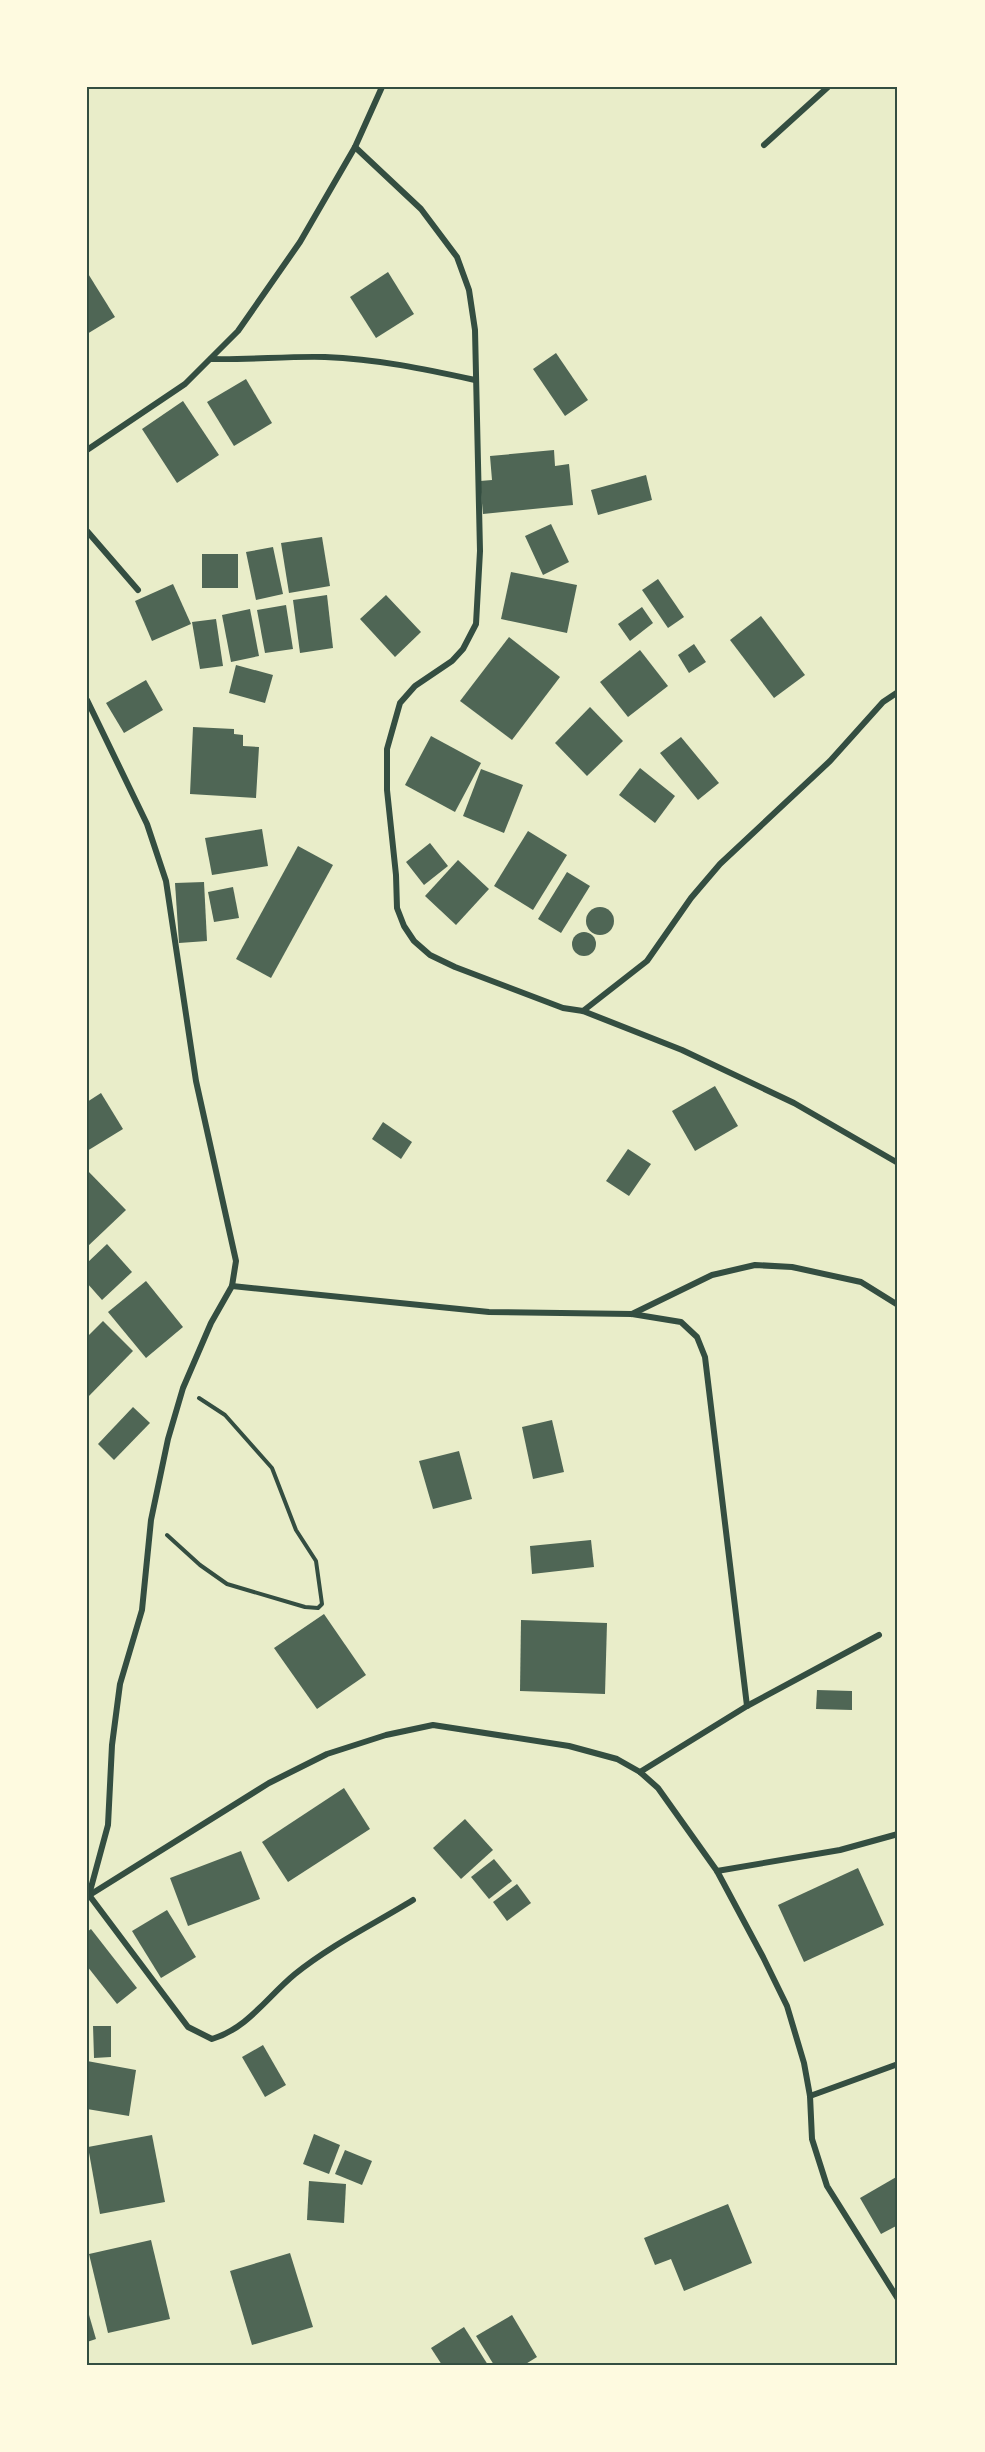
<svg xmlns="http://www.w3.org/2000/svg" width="985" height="2452" font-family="Arial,sans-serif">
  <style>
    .building { fill: #4f6655 }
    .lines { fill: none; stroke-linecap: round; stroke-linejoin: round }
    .path { stroke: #344e41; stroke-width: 4 }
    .minor { stroke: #344e41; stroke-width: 6 }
    .neatline { fill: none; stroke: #344e41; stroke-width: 2 }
  </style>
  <rect width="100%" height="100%" fill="#e9edc9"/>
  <!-- building -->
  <g class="building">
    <path d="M 87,272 L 115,317 L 87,334 Z"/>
    <path d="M 388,272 L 414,314 L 376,338 L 350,297 Z"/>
    <path d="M 556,353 L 588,400 L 565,416 L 533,369 Z"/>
    <path d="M 246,379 L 272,423 L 234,446 L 207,402 Z"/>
    <path d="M 183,401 L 219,455 L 177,483 L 142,429 Z"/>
    <path d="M 554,450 L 555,466 L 569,464 L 573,505 L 483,514 L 480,481 L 492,480 L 490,456 Z"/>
    <path d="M 646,475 L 652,500 L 598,515 L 591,490 Z"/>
    <path d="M 551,524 L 569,562 L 543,575 L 525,536 Z"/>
    <path d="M 322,537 L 330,586 L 289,593 L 281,543 Z"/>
    <path d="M 273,547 L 283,594 L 256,600 L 246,552 Z"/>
    <rect x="202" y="554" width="36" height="34"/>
    <path d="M 511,572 L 577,585 L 567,633 L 501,619 Z"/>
    <path d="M 658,579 L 684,617 L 668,628 L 642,590 Z"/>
    <path d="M 173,584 L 191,624 L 152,641 L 135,601 Z"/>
    <path d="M 327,595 L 333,648 L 300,653 L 293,600 Z"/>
    <path d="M 386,595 L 421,632 L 395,657 L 360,619 Z"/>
    <path d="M 286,605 L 293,649 L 265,653 L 257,610 Z"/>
    <path d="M 642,607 L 653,623 L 630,641 L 618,624 Z"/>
    <path d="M 250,609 L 259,656 L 231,662 L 222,615 Z"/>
    <path d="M 761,616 L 805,675 L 774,698 L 730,640 Z"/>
    <path d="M 216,619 L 223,666 L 200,669 L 192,622 Z"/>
    <path d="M 509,637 L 560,677 L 512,740 L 460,701 Z"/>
    <path d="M 694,644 L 706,662 L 689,673 L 678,655 Z"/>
    <path d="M 640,650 L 668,686 L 628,717 L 600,682 Z"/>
    <path d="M 236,665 L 273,675 L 265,703 L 229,693 Z"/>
    <path d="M 146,680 L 163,710 L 124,733 L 106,703 Z"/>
    <path d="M 590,707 L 623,741 L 587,776 L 555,743 Z"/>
    <path d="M 193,727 L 234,729 L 234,734 L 243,735 L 243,746 L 259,747 L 256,798 L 190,794 Z"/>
    <path d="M 431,736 L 481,763 L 455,812 L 405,785 Z"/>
    <path d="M 681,737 L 719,783 L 698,800 L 660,753 Z"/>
    <path d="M 640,768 L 675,796 L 655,823 L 619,795 Z"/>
    <path d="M 481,769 L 523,785 L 504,833 L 463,816 Z"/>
    <path d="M 262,829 L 268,866 L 212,875 L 205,838 Z"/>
    <path d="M 528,831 L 567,855 L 533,910 L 494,886 Z"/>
    <path d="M 430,843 L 448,866 L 424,885 L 406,862 Z"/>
    <path d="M 298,846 L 333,865 L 271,978 L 236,959 Z"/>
    <path d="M 458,860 L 489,889 L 456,925 L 425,896 Z"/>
    <path d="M 567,872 L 590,886 L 561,933 L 538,919 Z"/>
    <path d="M 204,882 L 207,941 L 179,943 L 175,883 Z"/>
    <path d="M 233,887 L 239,918 L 214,922 L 208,892 Z"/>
    <circle cx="600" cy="921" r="14"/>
    <circle cx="584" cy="944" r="12"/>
    <path d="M 715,1086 L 738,1126 L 695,1151 L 672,1111 Z"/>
    <path d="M 101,1093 L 123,1129 L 87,1151 L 87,1102 Z"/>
    <path d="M 383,1122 L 412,1142 L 401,1159 L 372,1139 Z"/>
    <path d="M 628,1149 L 651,1164 L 629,1196 L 606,1181 Z"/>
    <path d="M 87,1170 L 126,1210 L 87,1247 Z"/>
    <path d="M 107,1244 L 132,1272 L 102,1300 L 87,1283 L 87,1263 Z"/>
    <path d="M 146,1281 L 183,1327 L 146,1358 L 108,1312 Z"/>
    <path d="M 103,1321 L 133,1351 L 87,1398 L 87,1337 Z"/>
    <path d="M 133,1407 L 150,1423 L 114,1460 L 98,1444 Z"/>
    <path d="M 552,1420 L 564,1472 L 533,1479 L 522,1427 Z"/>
    <path d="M 459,1451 L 472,1499 L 433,1509 L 419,1461 Z"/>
    <path d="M 591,1540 L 594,1567 L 532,1574 L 530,1546 Z"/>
    <path d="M 324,1614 L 366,1675 L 317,1709 L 274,1648 Z"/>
    <path d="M 521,1620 L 607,1623 L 605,1694 L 520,1691 Z"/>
    <path d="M 817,1690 L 852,1691 L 852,1710 L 816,1709 Z"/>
    <path d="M 344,1788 L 370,1829 L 288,1882 L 262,1842 Z"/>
    <path d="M 465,1819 L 493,1850 L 461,1879 L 433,1848 Z"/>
    <path d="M 241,1851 L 260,1899 L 188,1926 L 170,1878 Z"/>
    <path d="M 494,1859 L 512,1881 L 489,1899 L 471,1877 Z"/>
    <path d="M 858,1868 L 884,1925 L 804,1962 L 778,1905 Z"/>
    <path d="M 517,1884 L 531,1903 L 507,1921 L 493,1902 Z"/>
    <path d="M 167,1910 L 196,1957 L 161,1978 L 132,1931 Z"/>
    <path d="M 91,1929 L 137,1988 L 117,2004 L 87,1966 L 87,1932 Z"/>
    <path d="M 93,2026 L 111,2026 L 111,2057 L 94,2058 Z"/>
    <path d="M 263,2045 L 286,2085 L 265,2097 L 242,2057 Z"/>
    <path d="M 87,2061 L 136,2070 L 129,2116 L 87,2109 Z"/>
    <path d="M 314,2134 L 340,2145 L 329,2174 L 303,2164 Z"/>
    <path d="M 152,2135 L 165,2202 L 100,2214 L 88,2147 Z"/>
    <path d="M 345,2150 L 372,2161 L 362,2185 L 335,2174 Z"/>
    <path d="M 898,2176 L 898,2225 L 881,2234 L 860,2198 Z"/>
    <path d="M 309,2181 L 346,2184 L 344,2223 L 307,2220 Z"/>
    <path d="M 728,2204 L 752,2263 L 684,2291 L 671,2259 L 655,2265 L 644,2238 Z"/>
    <path d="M 151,2240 L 170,2319 L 108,2333 L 89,2254 Z"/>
    <path d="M 290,2253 L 313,2327 L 252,2345 L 230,2271 Z"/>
    <path d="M 87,2308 L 96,2339 L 87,2342 Z"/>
    <path d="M 512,2315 L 537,2357 L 524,2365 L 494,2365 L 476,2336 Z"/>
    <path d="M 464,2327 L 488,2365 L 442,2365 L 431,2348 Z"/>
  </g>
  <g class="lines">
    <!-- path -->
    <path class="path" d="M 167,1535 L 200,1565 L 227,1584 L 305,1607 L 318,1608 L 322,1604 L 316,1561 L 296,1530 L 272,1468 L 225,1415 L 199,1398"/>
    <!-- minor -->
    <g class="minor">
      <path d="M 764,145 L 828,87"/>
      <path d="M 355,147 L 421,209 L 457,257 L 469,290 L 475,330 L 480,551 L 476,624 L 463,649 L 452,661 L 415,686 L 400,703 L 387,749 L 387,790 L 396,875 L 397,908 L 404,926 L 414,941 L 430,955 L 455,967 L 563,1008 L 583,1011 L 682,1050 L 794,1103 L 898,1163"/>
      <path d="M 211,359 C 249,360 287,356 325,357 C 377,359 425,369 475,380"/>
      <path d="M 87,450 L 185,384 L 238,331 L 300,242 L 355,147 L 382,87"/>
      <path d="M 87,531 L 138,590"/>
      <path d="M 87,700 L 147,824 L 166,881 L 196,1081 L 236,1261 L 232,1286 L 211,1323 L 183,1388 L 168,1439 L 151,1520 L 142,1610 L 120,1684 L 112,1745 L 108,1825 L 89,1895 L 188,2027 L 212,2039 C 248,2028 267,1997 295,1974 C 331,1945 374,1924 413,1900"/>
      <path d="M 583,1011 L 647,961 L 691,898 L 720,864 L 830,761 L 883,702 L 898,692"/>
      <path d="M 232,1286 L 489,1312 L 632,1314 L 681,1322 L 697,1337 L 705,1357 L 747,1706"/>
      <path d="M 632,1314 L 712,1275 L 755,1265 L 792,1267 L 861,1282 L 898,1305"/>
      <path d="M 640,1772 L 747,1706 L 879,1635"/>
      <path d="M 717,1871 L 840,1850 L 898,1834"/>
      <path d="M 88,1896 L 269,1783 L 327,1754 L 386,1735 L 433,1725 L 569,1746 L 617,1759 L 640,1772 L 658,1788 L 717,1871 L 763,1957 L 787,2006 L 804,2063 L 810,2096 L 812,2139 L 827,2186 L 898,2299"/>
      <path d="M 810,2096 L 898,2064"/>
    </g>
  </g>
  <!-- border -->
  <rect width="985" height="2452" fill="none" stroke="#fefae0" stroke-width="177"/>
  <rect x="88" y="88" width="808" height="2276" class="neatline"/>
</svg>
